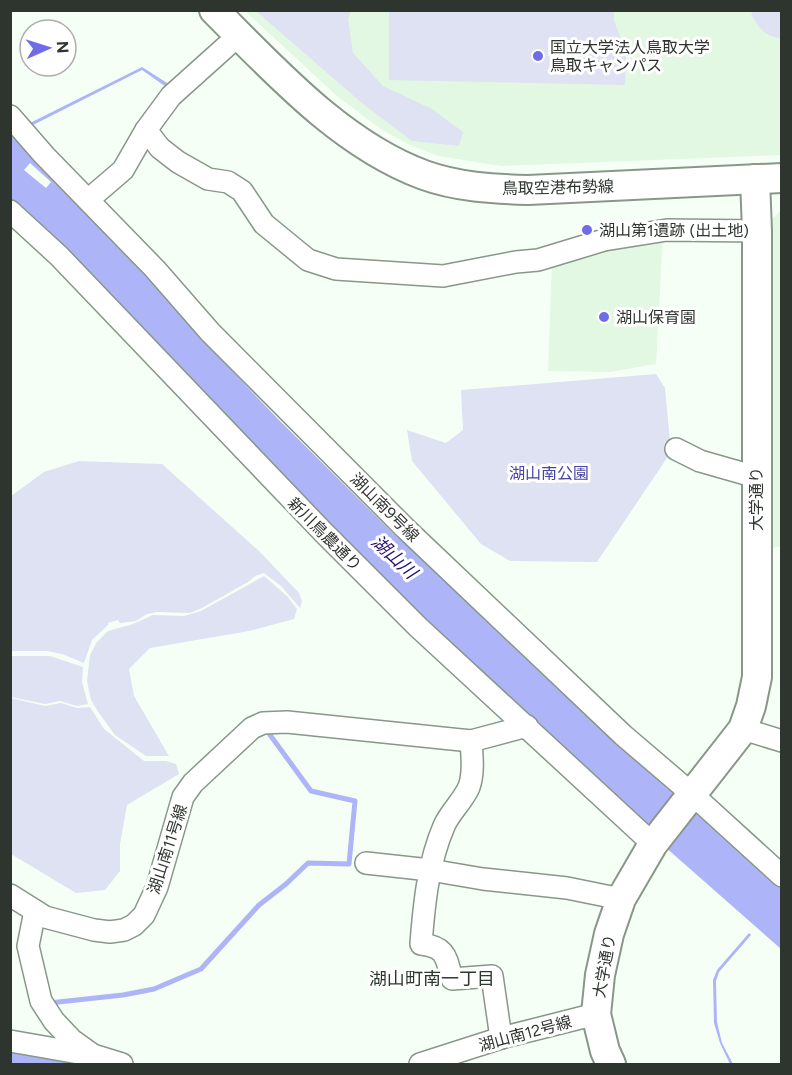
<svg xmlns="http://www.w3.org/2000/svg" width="792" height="1075" font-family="Figtree,'Noto Sans JP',sans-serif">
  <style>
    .built { fill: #e2f8e3 }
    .green { fill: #dfe2f2 }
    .water { fill: #aeb4f8; fill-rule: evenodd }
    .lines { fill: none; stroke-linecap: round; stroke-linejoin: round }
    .stream { stroke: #aeb4f8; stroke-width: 5 }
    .street-casing { stroke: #889789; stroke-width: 24 }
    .secondary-casing { stroke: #889789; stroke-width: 32 }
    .street { stroke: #fff; stroke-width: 21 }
    .secondary { stroke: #fff; stroke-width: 28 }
    .poi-dot { fill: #6e6ce6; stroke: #fff; stroke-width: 2 }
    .labels { text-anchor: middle; stroke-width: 6; stroke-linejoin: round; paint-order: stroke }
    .poi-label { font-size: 16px; fill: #2e352f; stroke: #fff; text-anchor: start }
    .street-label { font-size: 16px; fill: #2e352f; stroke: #fff }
    .park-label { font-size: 16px; fill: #4744a3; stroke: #fff }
    .water-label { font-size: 18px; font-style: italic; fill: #241372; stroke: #fff }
    .neighbourhood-label { font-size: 18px; fill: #2b382c; stroke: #fff }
  </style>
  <rect width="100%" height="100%" fill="#f5fff5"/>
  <!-- built -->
  <g class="built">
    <path d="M 245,11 L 781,11 L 781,155 L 501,166 L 438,156 L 410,145 L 382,130 L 337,96 Z"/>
    <path d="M 781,210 L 782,546 L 768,549 L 770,221 Z"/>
    <path d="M 663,234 L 656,364 L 610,372 L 548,371 L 552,260 Z"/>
  </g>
  <!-- green -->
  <g class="green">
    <path d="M 755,10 L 781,11 L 781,38 C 765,37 758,28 751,14 Z"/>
    <path d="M 256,11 L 351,11 L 348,19 L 353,53 L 383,86 L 432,109 L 463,132 L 459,146 L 412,141 L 363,104 Z"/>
    <path d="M 389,11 L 614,11 L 614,20 L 626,54 L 625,85 L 389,80 Z"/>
    <path d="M 656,374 L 665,388 L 671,452 L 597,562 L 510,561 L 481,544 L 412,461 L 407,430 L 446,443 L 463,430 L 461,390 Z"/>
    <path d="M 79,461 L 162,464 L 260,552 L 299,593 L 302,601 L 300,608 L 281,586 L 264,573 L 255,576 L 248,582 L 202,608 L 190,613 L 156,612 L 147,614 L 136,621 L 120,623 L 118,620 L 108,623 L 108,625 L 92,640 L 84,663 L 62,654 L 47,651 L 11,651 L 11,496 L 44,472 Z"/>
    <path d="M 264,576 L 287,596 L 297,609 L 294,619 L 249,631 L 150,648 L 129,669 L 134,696 L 169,756 L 146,756 L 115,735 L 99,713 L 91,700 L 87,681 L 90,655 L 97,642 L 108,631 L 133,624 L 153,615 L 184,616 L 201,611 Z"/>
    <path d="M 10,656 L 50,656 L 83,667 L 82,682 L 88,704 L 77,706 L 60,701 L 45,704 L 11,697 Z"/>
    <path d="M 11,698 L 45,706 L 61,703 L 77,708 L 90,707 L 104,729 L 144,761 L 166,761 L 176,764 L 179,774 L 127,805 L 120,844 L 120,871 L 105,890 L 76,893 L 11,854 Z"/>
  </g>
  <!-- water -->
  <g class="water">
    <path d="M 142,67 L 172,86 L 169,89 L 142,70 L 33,125 L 30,123 Z"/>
    <path d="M 10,133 L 198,325 L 193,330 L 277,418 L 398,538 L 403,534 L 746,856 L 781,887 L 781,949 L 639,824 L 446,645 L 11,202 ZM 30,163 L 51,182 L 46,188 L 24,170 Z"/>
    <path d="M 749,933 L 751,935 L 719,972 L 716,981 L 717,1022 L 722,1043 L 733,1064 L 730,1064 L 720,1043 L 714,1023 L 713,980 L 717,970 Z"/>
    <path d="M 11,1047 L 94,1064 L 11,1064 Z"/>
  </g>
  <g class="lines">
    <!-- stream -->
    <path class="stream" d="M 49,1003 L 123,995 L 154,989 L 201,969 L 259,905 L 286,884 L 308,863 L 349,864 L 355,801 L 311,791 L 265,728"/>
    <!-- street casing -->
    <g class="street-casing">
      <g id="street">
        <path d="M 10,116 L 44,155 L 155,269 L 210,332 L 405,528 L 623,735 L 692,794 L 782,876"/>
        <path d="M 146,130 L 160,148 L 178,162 L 208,179 L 228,182 L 242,191 L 264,224 L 308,260 L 336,269 L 443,276 L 516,262 L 538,260 L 604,240 L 667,230 L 757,231"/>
        <path d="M 88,200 L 123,170 L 146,130 L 171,96 L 239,35"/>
        <path d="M 10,211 L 59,256 L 324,533 L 418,627 L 653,844"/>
        <path d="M 676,449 L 700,461 L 756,477"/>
        <path d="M 743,729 L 782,741"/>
        <path d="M 471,741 C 472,756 474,773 469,787 C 463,801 450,812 444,826 C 428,863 424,905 421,944 C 447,947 446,958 452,979 L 492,976 L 501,1038"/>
        <path d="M 366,863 L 430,870 L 483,879 L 567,888 L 621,899"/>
        <path d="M 10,895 L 45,917 L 94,930 L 110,932 L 124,930 L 134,925 L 144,915 L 157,887 L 183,797 L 193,783 L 252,728 L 263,723 L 287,722 L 471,741 L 527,726"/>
        <path d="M 35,911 L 28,946 L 41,1001 L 54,1021 L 72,1040 L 93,1055 L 122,1064"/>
        <path d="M 10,1041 L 90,1055"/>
        <path d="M 420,1064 L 501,1038 L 596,1014"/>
      </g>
    </g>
    <!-- secondary casing -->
    <g class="secondary-casing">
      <g id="secondary">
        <path d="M 214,10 C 275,71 342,145 424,175 C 457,187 493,189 528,190 L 782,178"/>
        <path d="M 611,1064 L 605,1051 L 596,1014 L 600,975 L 609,934 L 621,899 L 653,844 L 743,729 L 751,706 L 757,677 L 757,231 L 755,179"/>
      </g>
    </g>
    <!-- street -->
    <use href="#street" class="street"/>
    <!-- secondary -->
    <use href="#secondary" class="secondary"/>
  </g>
  <!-- markers -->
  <g class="poi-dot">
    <circle cx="538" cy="56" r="6"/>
    <circle cx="587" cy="230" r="6"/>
    <circle cx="604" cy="317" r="6"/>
  </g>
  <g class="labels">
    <!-- poi labels -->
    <g class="poi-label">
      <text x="550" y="53">国立大学法人鳥取大学<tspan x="550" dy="18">鳥取キャンパス</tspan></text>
      <text x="599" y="236">湖山第1遺跡 (出土地)</text>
      <text x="616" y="323">湖山保育園</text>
    </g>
    <!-- street labels -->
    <g class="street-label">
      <text transform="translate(558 187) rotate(-1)" y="6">鳥取空港布勢線</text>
      <text transform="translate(756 499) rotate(-90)" y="6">大学通り</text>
      <text transform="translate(385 507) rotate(45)" y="6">湖山南9号線</text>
      <text transform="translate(325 534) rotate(45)" y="6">新川鳥農通り</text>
      <text transform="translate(167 849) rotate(-72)" y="6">湖山南11号線</text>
      <text transform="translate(604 966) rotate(-80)" y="6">大学通り</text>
      <text transform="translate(525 1033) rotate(-15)" y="6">湖山南12号線</text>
    </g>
    <!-- park labels -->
    <g class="park-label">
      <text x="549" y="479">湖山南公園</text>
    </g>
    <!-- water labels -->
    <g class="water-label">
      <text transform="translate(394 557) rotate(43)" y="6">湖山川</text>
    </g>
    <!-- neighbourhood labels -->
    <g class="neighbourhood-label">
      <text x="432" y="985">湖山町南一丁目</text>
    </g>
  </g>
  <!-- border -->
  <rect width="792" height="1075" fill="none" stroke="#2e352f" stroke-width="24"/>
  <!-- north arrow -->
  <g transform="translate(48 48) rotate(87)"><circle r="28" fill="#ffffff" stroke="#abaeac" stroke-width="1.5"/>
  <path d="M0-4.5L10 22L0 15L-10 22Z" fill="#6e6ce6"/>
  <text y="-9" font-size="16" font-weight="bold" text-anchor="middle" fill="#2e352f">N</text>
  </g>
</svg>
